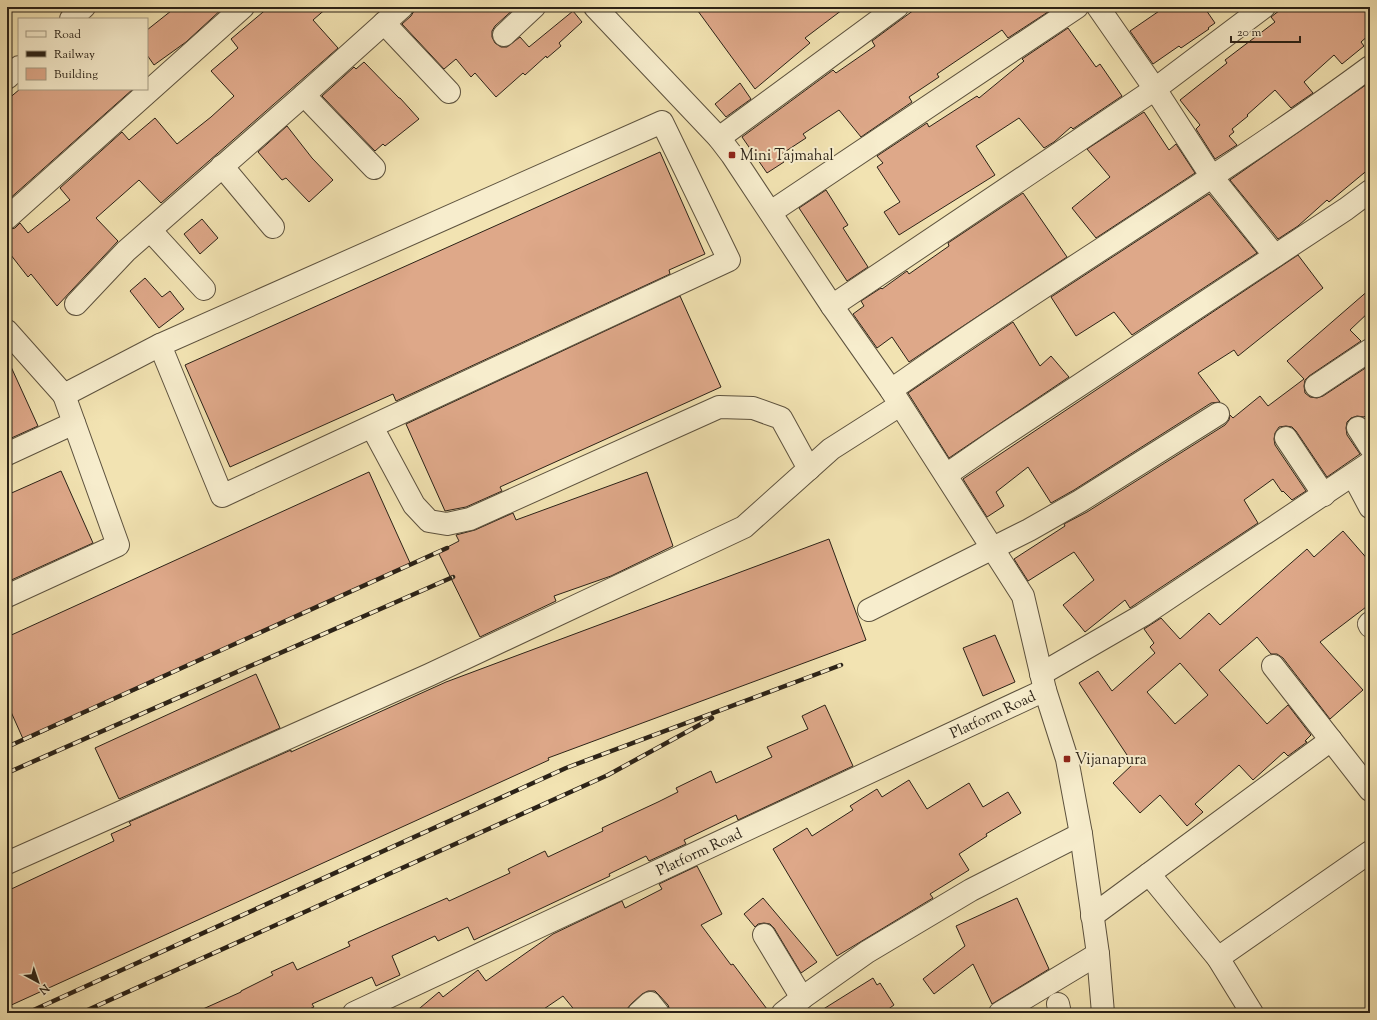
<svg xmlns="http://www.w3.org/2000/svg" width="1377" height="1020" font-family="'Sorts Mill Goudy',serif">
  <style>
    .building { fill: #dea889; stroke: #2b2217; fill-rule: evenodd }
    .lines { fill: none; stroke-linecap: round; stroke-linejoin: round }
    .minor-casing { stroke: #5d523e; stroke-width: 24 }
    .minor { stroke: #f7edcd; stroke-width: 22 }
    .rail-casing { stroke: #2b2217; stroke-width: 4.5 }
    .rail { stroke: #f7edcd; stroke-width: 3; stroke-dasharray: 9; stroke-linecap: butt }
    .poi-dot { fill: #8f2418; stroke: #f7edcd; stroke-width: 1.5 }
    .labels { text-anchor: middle; stroke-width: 4; stroke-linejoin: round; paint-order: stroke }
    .poi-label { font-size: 15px; fill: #2b2217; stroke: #f7edcd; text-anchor: start }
    .street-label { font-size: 15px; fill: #2b2217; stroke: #f7edcd }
  </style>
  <rect width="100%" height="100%" fill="#f2e3b2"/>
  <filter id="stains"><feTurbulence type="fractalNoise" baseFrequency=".005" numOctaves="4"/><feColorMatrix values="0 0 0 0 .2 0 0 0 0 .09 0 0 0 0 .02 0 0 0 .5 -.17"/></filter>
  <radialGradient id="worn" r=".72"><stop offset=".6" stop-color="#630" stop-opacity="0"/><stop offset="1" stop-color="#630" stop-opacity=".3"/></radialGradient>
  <!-- building -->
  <g class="building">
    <path d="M 176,7 L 224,7 L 186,42 L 154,65 L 147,55 L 147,30 Z"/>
    <path d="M 269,7 L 328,7 L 313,20 L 338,48 L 161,203 L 139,180 L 96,218 L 118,241 L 57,306 L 31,274 L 28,277 L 7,250 L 7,230 L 15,228 L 20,223 L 28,233 L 70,200 L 60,188 L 122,132 L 129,140 L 155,118 L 177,144 L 211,117 L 234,96 L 211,71 L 238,48 L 231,39 Z"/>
    <path d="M 414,7 L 516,7 L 495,26 L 492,31 L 492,37 L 495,43 L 501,47 L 507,47 L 520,37 L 529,47 L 573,11 L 582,22 L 559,43 L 561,46 L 547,58 L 546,56 L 525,75 L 523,73 L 496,97 L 475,73 L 471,77 L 456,59 L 444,69 L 402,24 L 411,16 L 414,11 Z"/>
    <path d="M 695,7 L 846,7 L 805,38 L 810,43 L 755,89 Z"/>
    <path d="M 918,7 L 1054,8 L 1008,38 L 1002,30 L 937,74 L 939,77 L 909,97 L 912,102 L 861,137 L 839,110 L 803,134 L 806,138 L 780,155 L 784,162 L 767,173 L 742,137 L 833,70 L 836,73 L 875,46 L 872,41 Z"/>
    <path d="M 1165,7 L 1204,7 L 1215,23 L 1208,28 L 1209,29 L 1181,48 L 1179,46 L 1153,64 L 1130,31 Z"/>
    <path d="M 1284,7 L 1370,7 L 1370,34 L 1361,42 L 1364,46 L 1342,64 L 1334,55 L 1304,82 L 1313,93 L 1291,108 L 1275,90 L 1247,115 L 1248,116 L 1232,129 L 1234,132 L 1229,136 L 1237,145 L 1215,159 L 1196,129 L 1200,125 L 1180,100 L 1227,63 L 1225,60 L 1275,22 L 1271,17 Z"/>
    <path d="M 1068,28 L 1096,67 L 1100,64 L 1122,96 L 1073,129 L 1071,127 L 1054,142 L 1044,148 L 1019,118 L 976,146 L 995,175 L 899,235 L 884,212 L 900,202 L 877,167 L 883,163 L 877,156 L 927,123 L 929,127 L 977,96 L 979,98 L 1024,61 L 1022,59 Z"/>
    <path d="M 364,62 L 399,98 L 400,98 L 419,119 L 385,146 L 383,144 L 375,151 L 322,96 L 354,67 L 356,69 Z"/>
    <path d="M 1370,82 L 1370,168 L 1329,202 L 1327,200 L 1298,226 L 1278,239 L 1230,180 Z"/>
    <path d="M 740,83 L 751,99 L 726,117 L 715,104 Z"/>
    <path d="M 20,89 L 133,89 L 7,201 L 7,100 Z"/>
    <path d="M 1144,112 L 1169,150 L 1176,144 L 1195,173 L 1096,238 L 1072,208 L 1110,177 L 1087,149 Z"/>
    <path d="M 287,126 L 312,158 L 333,180 L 309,202 L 286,178 L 282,180 L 258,152 Z"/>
    <path d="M 660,152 L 705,254 L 669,270 L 670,274 L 396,401 L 393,394 L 230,467 L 185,365 Z"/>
    <path d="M 826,190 L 848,225 L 843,228 L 868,267 L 847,281 L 799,208 Z"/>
    <path d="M 1023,193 L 1067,257 L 909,362 L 892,337 L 877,348 L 853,314 L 864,306 L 861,301 L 881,288 L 882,289 L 907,271 L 909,274 L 949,246 L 948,243 Z"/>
    <path d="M 1209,194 L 1257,253 L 1132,335 L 1114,312 L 1076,336 L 1051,297 Z"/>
    <path d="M 202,219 L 218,238 L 200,254 L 184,234 Z"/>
    <path d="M 1298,255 L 1323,288 L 1238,356 L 1234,350 L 1198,373 L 1220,402 L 1211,403 L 1074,490 L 1051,503 L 1028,467 L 996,492 L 1004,506 L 987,517 L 963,479 Z"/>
    <path d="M 145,278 L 162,297 L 170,291 L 184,309 L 159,328 L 130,291 Z"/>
    <path d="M 1370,289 L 1370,311 L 1350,330 L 1361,341 L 1309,376 L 1305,380 L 1304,386 L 1305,393 L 1310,397 L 1317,398 L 1323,396 L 1370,365 L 1370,412 L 1364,417 L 1357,416 L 1351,418 L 1347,422 L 1346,428 L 1347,435 L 1360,454 L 1327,477 L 1296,431 L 1292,427 L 1286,426 L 1279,427 L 1275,433 L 1274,439 L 1275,445 L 1306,491 L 1292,500 L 1283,491 L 1282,492 L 1273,479 L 1244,500 L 1258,523 L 1136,604 L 1130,608 L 1125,600 L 1085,632 L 1063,605 L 1094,580 L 1074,552 L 1028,581 L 1014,559 L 1065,526 L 1064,524 L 1087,512 L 1225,425 L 1229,420 L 1230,415 L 1233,418 L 1260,396 L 1268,406 L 1304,379 L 1287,361 Z"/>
    <path d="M 680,296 L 721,387 L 500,487 L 502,491 L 466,507 L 445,511 L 406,424 Z"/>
    <path d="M 1013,322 L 1040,366 L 1051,356 L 1069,377 L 949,458 L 908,393 Z"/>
    <path d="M 7,358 L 38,426 L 7,440 Z"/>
    <path d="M 61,471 L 93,543 L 7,582 L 7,495 Z"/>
    <path d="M 369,472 L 411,565 L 24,741 L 7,703 L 7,637 Z"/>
    <path d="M 647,472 L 673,546 L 611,576 L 554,596 L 556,601 L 480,637 L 438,552 L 459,541 L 456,535 L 475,530 L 513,513 L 516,520 Z"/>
    <path d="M 1343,531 L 1370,562 L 1370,604 L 1320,642 L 1363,690 L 1330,719 L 1283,658 L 1277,654 L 1271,654 L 1257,637 L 1219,670 L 1267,724 L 1288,705 L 1311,735 L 1305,741 L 1307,742 L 1288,756 L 1284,752 L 1253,780 L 1239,765 L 1195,804 L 1203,812 L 1187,826 L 1160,795 L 1140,813 L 1113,783 L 1133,764 L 1079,683 L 1098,671 L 1112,691 L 1155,653 L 1150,647 L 1154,643 L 1144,629 L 1161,618 L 1180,639 L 1209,613 L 1220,625 L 1307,549 L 1314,557 ZM 1180,663 L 1208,695 L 1175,724 L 1147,692 Z"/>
    <path d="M 829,539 L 866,640 L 548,758 L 549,760 L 7,1007 L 7,891 L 114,841 L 111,834 L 131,825 L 129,822 L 291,750 L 291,752 L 446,682 Z"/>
    <path d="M 995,635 L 1015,682 L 983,696 L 963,648 Z"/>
    <path d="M 256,674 L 280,728 L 119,799 L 95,748 Z"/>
    <path d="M 825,705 L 853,766 L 738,820 L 736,815 L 684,840 L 686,844 L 649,861 L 646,856 L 609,874 L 610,876 L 474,940 L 468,927 L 438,941 L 435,936 L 392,956 L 400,975 L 376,986 L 372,977 L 312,1004 L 314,1007 L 300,1013 L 194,1013 L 241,992 L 241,991 L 273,975 L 271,972 L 293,962 L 297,970 L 350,946 L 348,942 L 379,928 L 447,898 L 449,901 L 510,873 L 508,869 L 545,851 L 548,857 L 603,831 L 602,828 L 658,802 L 678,792 L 676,788 L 711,771 L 716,783 L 772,757 L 767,747 L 808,729 L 802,716 Z"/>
    <path d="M 909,780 L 927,809 L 969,783 L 983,807 L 1008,792 L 1021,813 L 986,834 L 987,836 L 959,854 L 969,870 L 930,894 L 933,898 L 837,956 L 773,849 L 807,828 L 812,836 L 853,810 L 850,806 L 877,789 L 882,797 Z"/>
    <path d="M 697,866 L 722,914 L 701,925 L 731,965 L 733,964 L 770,1013 L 671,1013 L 668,1005 L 659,995 L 655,991 L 648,991 L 642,994 L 631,1004 L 627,1009 L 627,1013 L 577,1013 L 563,996 L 538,1013 L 414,1013 L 439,992 L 443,997 L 478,970 L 486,981 L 553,934 L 622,901 L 625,908 L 662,889 L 659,884 Z"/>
    <path d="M 763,898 L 817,962 L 801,973 L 774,928 L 770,924 L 764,923 L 758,924 L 755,927 L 744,914 Z"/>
    <path d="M 1017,898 L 1049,969 L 992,1004 L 973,964 L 934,994 L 923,979 L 965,946 L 956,926 Z"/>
    <path d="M 873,978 L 877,985 L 880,983 L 894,1005 L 883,1013 L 817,1013 Z"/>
  </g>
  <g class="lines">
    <!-- minor casing -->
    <g class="minor-casing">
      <g id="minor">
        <path d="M 595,7 L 719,138 L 732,155 L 832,306 L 891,390 L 1023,596 L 1045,690 L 1067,759 L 1081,834 L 1098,954 L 1103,1013"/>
        <path d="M 1098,7 L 1155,89 L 1212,177 L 1275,256"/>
        <path d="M 71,19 L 84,7"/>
        <path d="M 384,23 L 449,92"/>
        <path d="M 504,35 L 534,7"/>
        <path d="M 7,78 L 19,67"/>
        <path d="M 304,95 L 374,168"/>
        <path d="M 662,122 L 729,260 L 222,496 L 160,345 Z"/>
        <path d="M 719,138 L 897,7"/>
        <path d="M 222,166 L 273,227"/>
        <path d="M 771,212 L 1077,7"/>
        <path d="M 7,218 L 243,7"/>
        <path d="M 150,230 L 204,289"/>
        <path d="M 76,304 L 126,251 L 304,95 L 402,7"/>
        <path d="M 832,306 L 1155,89 L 1264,7"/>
        <path d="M 7,331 L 64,395 L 160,345"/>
        <path d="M 1316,386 L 1370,350"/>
        <path d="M 891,390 C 927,365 964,339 1001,315 C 1124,233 1251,155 1370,67"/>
        <path d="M 372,427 L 414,505 L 429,521 L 447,524 L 470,519 L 719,407 L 753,408 L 781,418 L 809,469"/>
        <path d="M 1358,428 L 1370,447"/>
        <path d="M 1286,438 L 1324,495"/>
        <path d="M 7,454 L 74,423"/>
        <path d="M 946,475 L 998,439 L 1346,209 L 1370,191"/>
        <path d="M 1353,475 L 1370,507"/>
        <path d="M 7,596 L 118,545 L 64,395"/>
        <path d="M 869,610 L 1029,530 L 1080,501 L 1218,414"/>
        <path d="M 1370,623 L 1369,624 L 1370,626"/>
        <path d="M 1273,666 L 1331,740"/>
        <path d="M 1041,674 L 1143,615 L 1370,463"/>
        <path d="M 7,863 L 429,675 L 744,527 L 831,449 L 900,405"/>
        <path d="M 1149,874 L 1218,958 L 1252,1013"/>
        <path d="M 1092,916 L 1331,740 L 1370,790"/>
        <path d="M 764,935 L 802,998"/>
        <path d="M 1218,958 L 1370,852"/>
        <path d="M 1058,1004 L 1060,1013"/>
        <path id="s1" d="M 354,1013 L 1045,690"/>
        <path d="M 639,1013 L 650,1003 L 658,1013"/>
        <path d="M 783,1013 L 802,998 L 867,952 L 971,890 L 1081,834"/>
        <path d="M 1000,1013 L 1098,954"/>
      </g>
    </g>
    <!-- minor -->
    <use href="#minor" class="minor"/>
    <!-- rail casing -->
    <g class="rail-casing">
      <g id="rail">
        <path d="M 7,747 L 447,548"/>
        <path d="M 7,773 L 453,577"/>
        <path d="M 27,1013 L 566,768 L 841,665"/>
        <path d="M 81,1013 L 608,775 L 712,718"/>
      </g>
    </g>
    <!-- rail -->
    <use href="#rail" class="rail"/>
  </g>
  <!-- markers -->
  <g class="poi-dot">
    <rect x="728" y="151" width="8" height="8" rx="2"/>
    <rect x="1063" y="755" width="8" height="8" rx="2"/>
  </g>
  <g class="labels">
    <!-- poi labels -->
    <g class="poi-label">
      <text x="740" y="160">Mini Tajmahal</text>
      <text x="1075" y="764">Vijanapura</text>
    </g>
    <!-- street labels -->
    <g class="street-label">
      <text dy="5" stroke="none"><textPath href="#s1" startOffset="705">Platform Road</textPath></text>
      <text dy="5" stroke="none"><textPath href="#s1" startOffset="381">Platform Road</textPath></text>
    </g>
  </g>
  <!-- margin -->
  <rect width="1377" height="1020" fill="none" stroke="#f2e3b2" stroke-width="24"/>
  <rect x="8" y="8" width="1361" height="1004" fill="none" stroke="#2b2217" stroke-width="2"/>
  <rect x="12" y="12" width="1353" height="996" fill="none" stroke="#2b2217"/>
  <!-- legend -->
  <rect x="18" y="18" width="130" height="72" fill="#f7edcd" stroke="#a59c84"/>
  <rect x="26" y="31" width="20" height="6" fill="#f7edcd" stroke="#a59c84"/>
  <text x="54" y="38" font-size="12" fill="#2b2217">Road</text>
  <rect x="26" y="51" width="20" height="6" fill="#2b2217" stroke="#a59c84"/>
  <text x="54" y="58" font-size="12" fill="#2b2217">Railway</text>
  <rect x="26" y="68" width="20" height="12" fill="#dea889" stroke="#a59c84"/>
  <text x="54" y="78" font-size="12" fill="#2b2217">Building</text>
  <!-- north arrow -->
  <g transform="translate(38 982) rotate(140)" stroke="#f7edcd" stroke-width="3" paint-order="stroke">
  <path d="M0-3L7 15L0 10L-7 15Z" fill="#2b2217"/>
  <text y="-6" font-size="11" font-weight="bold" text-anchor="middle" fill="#2b2217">N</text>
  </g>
  <!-- scale -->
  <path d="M1231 36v6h69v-6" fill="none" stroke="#2b2217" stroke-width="2"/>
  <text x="1237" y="36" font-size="12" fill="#2b2217" stroke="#f7edcd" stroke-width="3" paint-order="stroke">20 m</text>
  <rect width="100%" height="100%" filter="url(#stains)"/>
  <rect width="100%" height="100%" fill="url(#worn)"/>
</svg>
